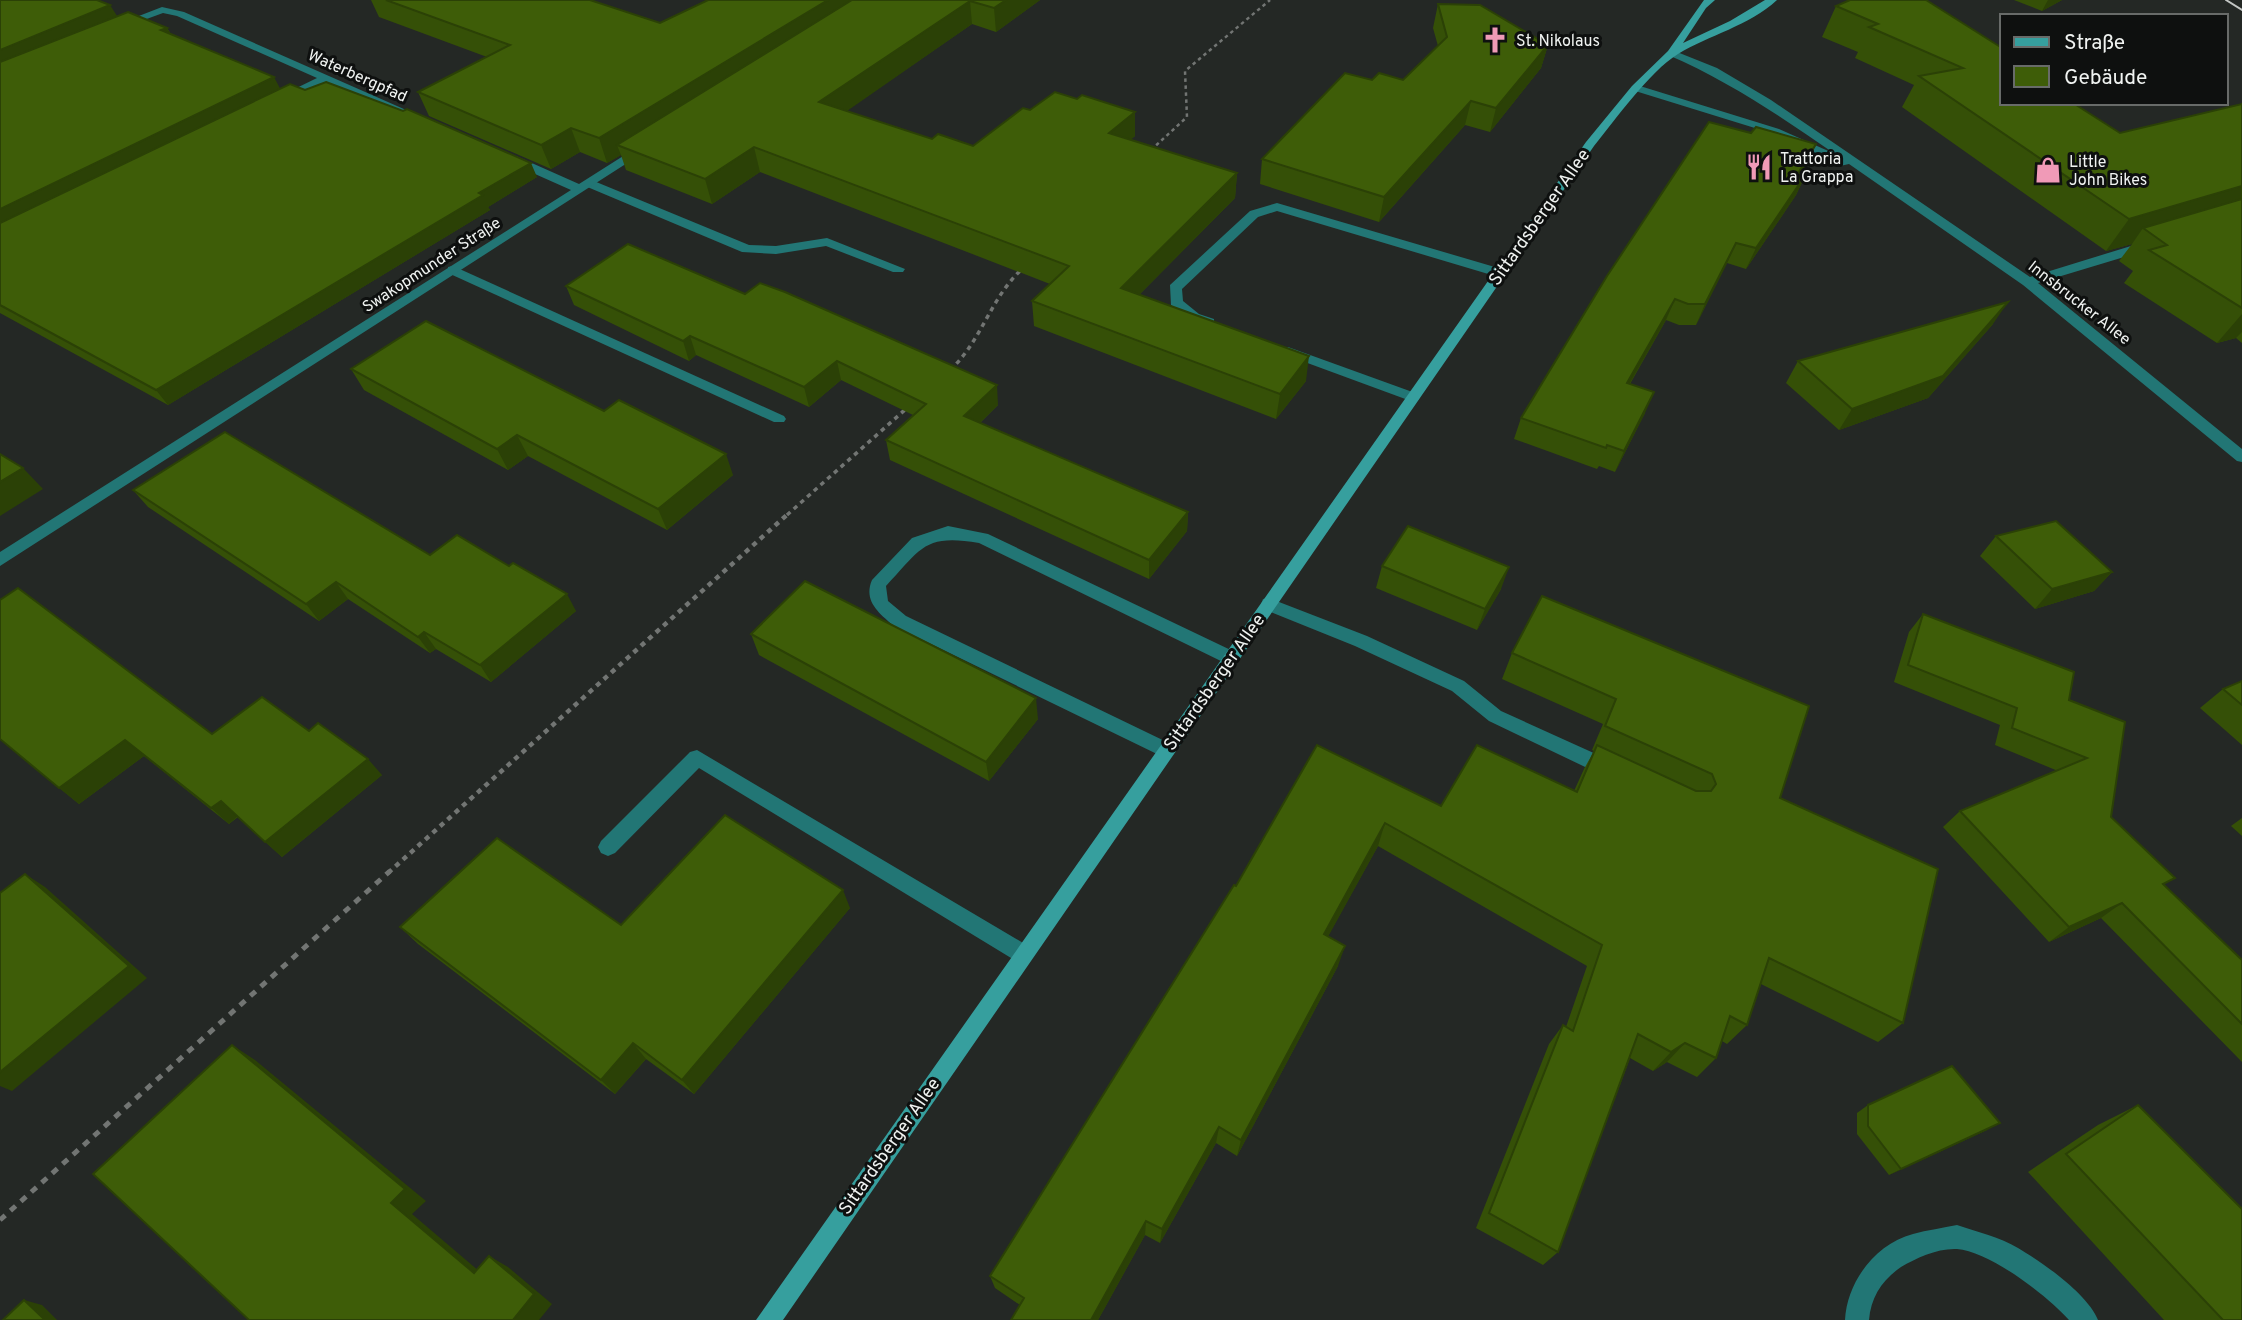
<svg xmlns="http://www.w3.org/2000/svg" width="2242" height="1320" font-family="Overpass,sans-serif">
  <style>
    .lines { fill: none; stroke-linecap: round; stroke-linejoin: round }
    .path-far3 { stroke: #727573; stroke-width: 2.5; stroke-dasharray: 3.5 3.5; stroke-linecap: butt }
    .path-far2 { stroke: #727573; stroke-width: 3.5; stroke-dasharray: 4.5 4.5; stroke-linecap: butt }
    .path-far1 { stroke: #727573; stroke-width: 4.5; stroke-dasharray: 5 5; stroke-linecap: butt }
    .path { stroke: #727573; stroke-width: 5; stroke-dasharray: 7 7; stroke-linecap: butt }
    .service { fill: #227675; fill-rule: evenodd }
    .minor { fill: #227675; fill-rule: evenodd }
    .secondary { fill: #369f9e; fill-rule: evenodd }
    .tram { stroke: #c3c6c4; stroke-width: 2 }
    .wall { fill: #355007 }
    .shaded-wall { fill: #2b4106 }
    .building { fill: #3e5d08; stroke: #2b4106; stroke-width: 2 }
    .labels { text-anchor: middle; stroke-width: 6; stroke-linejoin: round; paint-order: stroke }
    .far-poi-label { font-size: 16px; fill: #f0f3f1; stroke: #0e100f; text-anchor: start }
    .far-street-label { font-size: 16px; fill: #f0f3f1; stroke: #0e100f }
    .street-label { font-size: 18px; fill: #f0f3f1; stroke: #0e100f }
  </style>
  <rect width="100%" height="100%" fill="#242825"/>
  <g class="lines">
    <!-- path-far3 -->
    <path class="path-far3" d="M 1151,150 L 1187,117 L 1185,71 L 1270,0"/>
    <!-- path-far2 -->
    <g class="path-far2">
      <path d="M 950,370 C 981,342 990,299 1021,270"/>
      <path d="M 787,515 L 907,408"/>
    </g>
    <!-- path-far1 -->
    <path class="path-far1" d="M 388,873 L 789,513"/>
    <!-- path -->
    <path class="path" d="M 0,1220 L 390,871"/>
    <!-- service -->
    <g class="service">
      <path d="M 589,179 L 749,245 L 776,246 L 827,238 L 905,269 L 903,272 L 893,272 L 826,246 L 776,254 L 742,252 L 585,186 L 583,183 Z"/>
      <path d="M 1277,203 L 1505,270 L 1507,273 L 1505,276 L 1495,276 L 1277,211 L 1258,217 L 1182,289 L 1183,301 L 1199,314 L 1214,319 L 1214,325 C 1197,328 1184,315 1171,305 L 1170,285 L 1250,211 Z"/>
      <path d="M 453,266 L 784,416 L 786,419 L 784,422 L 774,422 L 448,273 L 448,267 Z"/>
      <path d="M 1288,347 L 1418,394 L 1420,397 L 1418,400 L 1408,400 L 1283,354 L 1281,351 Z"/>
      <path d="M 948,526 L 988,534 L 1237,653 L 1240,658 L 1237,663 L 1225,663 L 979,543 C 924,534 922,548 886,586 L 888,601 L 906,616 L 1173,745 L 1175,750 L 1173,755 L 1166,758 L 1159,755 L 894,626 C 879,613 863,601 872,580 L 912,538 Z"/>
      <path d="M 1269,598 L 1367,636 L 1464,681 L 1501,711 L 1618,764 L 1620,770 L 1618,776 L 1611,778 L 1604,776 L 1489,721 L 1452,691 L 1355,646 L 1263,609 L 1261,604 L 1263,599 Z"/>
      <path d="M 697,750 L 1030,947 L 1033,954 L 1030,961 L 1023,964 L 1016,961 L 699,768 L 615,853 L 608,856 L 601,853 L 598,847 L 601,841 L 690,752 Z"/>
    </g>
    <!-- minor -->
    <g class="minor">
      <path d="M 162,7 L 184,12 L 422,117 L 412,119 L 326,82 L 286,101 L 278,101 L 278,97 L 317,78 L 177,16 L 163,13 L 122,28 L 113,26 Z"/>
      <path d="M 1672,50 L 1717,68 L 1771,100 L 2030,277 L 2144,242 L 2154,242 L 2154,248 L 2038,283 L 2242,449 L 2242,462 L 2237,461 L 2023,285 L 1849,164 L 1840,166 L 1771,133 L 1632,90 L 1632,86 L 1640,86 L 1779,129 L 1835,154 C 1781,117 1729,81 1668,55 L 1667,53 Z"/>
      <path d="M 639,146 L 649,149 L 0,566 L 0,552 L 571,190 L 508,162 L 508,156 L 516,156 L 579,184 Z"/>
      <path d="M 1957,1225 C 1977,1232 2000,1237 2018,1248 C 2043,1263 2087,1293 2098,1320 L 2069,1320 C 2048,1296 1989,1251 1957,1249 C 1938,1248 1916,1258 1901,1267 C 1882,1280 1871,1297 1869,1320 L 1845,1320 C 1847,1282 1875,1244 1913,1234 C 1927,1230 1943,1228 1957,1225 Z"/>
    </g>
    <!-- secondary -->
    <path class="secondary" d="M 1704,0 L 1715,0 L 1706,8 L 1683,43 L 1730,21 L 1765,0 L 1777,0 C 1749,26 1709,35 1678,54 C 1649,72 1616,119 1594,146 L 783,1320 L 756,1320 L 1586,142 L 1632,86 L 1668,51 Z"/>
    <!-- tram -->
    <path class="tram" d="M 2226,0 L 2242,10"/>
  </g>
  <!-- wall -->
  <g class="wall">
    <path d="M 0,0 L 117,16 L 167,28 L 171,34 L 281,89 L 305,90 L 537,177 L 488,207 L 490,210 L 168,405 L 0,313 Z"/>
    <path d="M 371,0 L 590,0 L 660,23 L 708,0 L 1040,0 L 996,32 L 972,24 L 846,111 L 932,139 L 973,146 L 1030,110 L 1077,99 L 1135,112 L 1135,136 L 1130,140 L 1237,173 L 1235,198 L 1139,295 L 1306,381 L 1276,419 L 1034,326 L 1032,301 L 1050,284 L 760,172 L 712,204 L 626,170 L 621,155 L 607,163 L 580,152 L 551,169 L 429,116 L 418,92 L 487,57 L 379,17 Z"/>
    <path d="M 1926,0 L 2002,103 L 2120,133 L 2242,104 L 2242,343 L 2236,338 L 2217,343 L 2124,283 L 2133,271 L 2119,261 L 2132,244 L 2106,251 L 1902,107 L 1914,85 L 1855,58 L 1858,52 L 1822,37 L 1836,6 Z"/>
    <path d="M 2014,0 L 2062,0 L 2042,11 Z"/>
    <path d="M 1438,4 L 1548,45 L 1541,68 L 1490,132 L 1465,125 L 1379,222 L 1260,184 L 1262,159 L 1372,80 L 1403,80 L 1438,46 L 1433,28 Z"/>
    <path d="M 1751,133 L 1816,144 L 1802,173 L 1806,174 L 1796,195 L 1746,269 L 1727,263 L 1696,325 L 1679,325 L 1666,320 L 1630,384 L 1645,413 L 1615,472 L 1599,466 L 1597,469 L 1514,439 L 1521,418 Z"/>
    <path d="M 566,286 L 998,405 L 980,423 L 1188,512 L 1187,531 L 1149,579 L 890,460 L 886,440 L 913,415 L 841,380 L 809,407 L 696,355 L 689,361 L 574,305 Z"/>
    <path d="M 1993,324 L 1928,398 L 1839,430 L 1786,383 L 1798,361 Z"/>
    <path d="M 351,369 L 604,411 L 733,475 L 667,530 L 528,456 L 508,470 L 364,390 Z"/>
    <path d="M 133,490 L 430,555 L 576,611 L 491,682 L 436,649 L 430,653 L 348,599 L 319,621 L 148,507 Z"/>
    <path d="M 1996,536 L 2112,572 L 2094,591 L 2035,609 L 1980,556 Z"/>
    <path d="M 1382,566 L 1501,589 L 1477,630 L 1376,588 Z"/>
    <path d="M 1542,596 L 1780,798 L 1903,1023 L 1878,1042 L 1761,984 L 1747,1025 L 1727,1044 L 1722,1041 L 1716,1058 L 1697,1077 L 1667,1062 L 1653,1071 L 1630,1058 L 1558,1252 L 1543,1265 L 1476,1228 L 1549,1044 L 1563,1025 L 1566,1027 L 1587,966 L 1378,846 L 1328,936 L 1338,966 L 1237,1156 L 1216,1143 L 1160,1243 L 1145,1235 L 1098,1320 L 1011,1320 L 1020,1305 L 995,1288 L 990,1276 L 1236,886 L 1317,745 L 1441,806 L 1574,791 L 1584,769 L 1594,751 L 1592,750 L 1603,724 L 1502,679 L 1512,653 Z"/>
    <path d="M 1923,614 L 2069,700 L 2111,817 L 2165,885 L 2242,960 L 2242,1062 L 2101,918 L 2049,942 L 1943,827 L 1960,811 L 2058,771 L 1995,745 L 2000,725 L 1894,682 L 1909,632 Z"/>
    <path d="M 751,634 L 1038,719 L 989,781 L 759,655 Z"/>
    <path d="M 2242,681 L 2242,745 L 2200,708 L 2223,689 Z"/>
    <path d="M 212,734 L 382,775 L 282,857 L 238,817 L 229,824 L 144,756 L 79,804 L 0,739 Z"/>
    <path d="M 2242,818 L 2242,836 L 2231,826 Z"/>
    <path d="M 850,908 L 694,1094 L 646,1059 L 615,1094 L 418,944 L 400,927 L 621,925 Z"/>
    <path d="M 1868,1105 L 1987,1130 L 1889,1175 L 1857,1134 L 1857,1113 Z"/>
    <path d="M 2138,1105 L 2242,1320 L 2164,1320 L 2028,1172 L 2098,1125 Z"/>
  </g>
  <!-- shaded-wall -->
  <g class="shaded-wall">
    <path d="M 828,0 L 870,0 L 617,145 L 621,155 L 607,163 L 599,138 Z"/>
    <path d="M 1006,0 L 1040,0 L 996,32 L 994,8 Z"/>
    <path d="M 2048,0 L 2062,0 L 2042,11 Z"/>
    <path d="M 970,1 L 972,24 L 824,127 L 819,102 Z"/>
    <path d="M 110,5 L 119,19 L 0,69 L 0,50 Z"/>
    <path d="M 167,28 L 175,42 L 161,30 Z"/>
    <path d="M 1548,45 L 1541,68 L 1490,132 L 1496,108 Z"/>
    <path d="M 274,77 L 282,92 L 0,230 L 0,209 Z"/>
    <path d="M 1471,101 L 1465,125 L 1379,222 L 1384,197 Z"/>
    <path d="M 1135,112 L 1135,136 L 1109,158 L 1109,133 Z"/>
    <path d="M 571,128 L 580,152 L 551,169 L 541,145 Z"/>
    <path d="M 1816,144 L 1807,164 L 1790,193 L 1799,172 Z"/>
    <path d="M 754,147 L 760,172 L 712,204 L 705,179 Z"/>
    <path d="M 531,163 L 537,177 L 488,207 L 490,210 L 168,405 L 156,390 L 479,193 Z"/>
    <path d="M 1237,173 L 1235,198 L 1121,313 L 1121,288 Z"/>
    <path d="M 1806,174 L 1796,195 L 1746,269 L 1756,248 Z"/>
    <path d="M 2242,186 L 2242,211 L 2143,228 L 2132,244 L 2106,251 L 2129,219 Z"/>
    <path d="M 1736,243 L 1727,263 L 1696,325 L 1705,304 Z"/>
    <path d="M 1675,299 L 1666,320 L 1618,404 L 1627,383 Z"/>
    <path d="M 2008,302 L 1993,324 L 1928,398 L 1839,430 L 1852,409 Z"/>
    <path d="M 2242,314 L 2242,332 L 2236,338 L 2217,343 Z"/>
    <path d="M 690,336 L 696,355 L 689,361 L 683,341 Z"/>
    <path d="M 1309,356 L 1306,381 L 1276,419 L 1280,394 Z"/>
    <path d="M 837,361 L 841,380 L 809,407 L 804,387 Z"/>
    <path d="M 997,385 L 998,405 L 967,435 L 964,416 Z"/>
    <path d="M 1654,392 L 1645,413 L 1615,472 L 1624,451 Z"/>
    <path d="M 517,435 L 528,456 L 508,470 L 497,449 Z"/>
    <path d="M 726,454 L 733,475 L 667,530 L 658,509 Z"/>
    <path d="M 23,468 L 43,489 L 0,516 L 0,482 Z"/>
    <path d="M 1188,512 L 1187,531 L 1149,579 L 1149,560 Z"/>
    <path d="M 1509,567 L 1501,589 L 1477,630 L 1485,609 Z"/>
    <path d="M 2112,572 L 2094,591 L 2035,609 L 2052,589 Z"/>
    <path d="M 336,582 L 348,599 L 319,621 L 306,604 Z"/>
    <path d="M 567,594 L 576,611 L 491,682 L 480,665 Z"/>
    <path d="M 424,632 L 436,649 L 430,653 L 418,637 Z"/>
    <path d="M 1036,698 L 1038,719 L 989,781 L 986,762 Z"/>
    <path d="M 125,740 L 144,756 L 79,804 L 59,788 Z"/>
    <path d="M 368,759 L 382,775 L 282,857 L 265,842 Z"/>
    <path d="M 221,801 L 238,816 L 229,824 L 211,808 Z"/>
    <path d="M 1385,823 L 1378,846 L 1318,955 L 1324,934 Z"/>
    <path d="M 25,874 L 45,887 L 147,978 L 12,1091 L 0,1086 L 0,1072 Z"/>
    <path d="M 843,890 L 850,908 L 694,1094 L 682,1080 Z"/>
    <path d="M 2122,903 L 2101,918 L 2049,942 L 2069,927 Z"/>
    <path d="M 1345,946 L 1338,966 L 1237,1156 L 1241,1140 Z"/>
    <path d="M 633,1043 L 646,1059 L 615,1094 L 601,1080 Z"/>
    <path d="M 1685,1043 L 1667,1062 L 1653,1071 L 1671,1052 Z"/>
    <path d="M 232,1045 L 255,1060 L 426,1201 L 412,1214 L 493,1283 L 474,1273 L 391,1203 Z"/>
    <path d="M 2000,1123 L 1987,1130 L 1889,1175 L 1901,1169 Z"/>
    <path d="M 1219,1127 L 1216,1143 L 1160,1243 L 1162,1229 Z"/>
    <path d="M 1146,1221 L 1145,1235 L 1098,1320 L 1091,1320 Z"/>
    <path d="M 489,1256 L 508,1267 L 552,1304 L 539,1320 L 513,1320 Z"/>
    <path d="M 24,1300 L 42,1305 L 57,1320 L 45,1320 Z"/>
  </g>
  <!-- building -->
  <g class="building">
    <path d="M 0,0 L 97,0 L 110,5 L 0,50 Z"/>
    <path d="M 386,0 L 590,0 L 660,23 L 708,0 L 828,0 L 599,138 L 571,128 L 541,145 L 418,92 L 510,45 Z"/>
    <path d="M 852,0 L 1006,0 L 994,8 L 970,1 L 819,102 L 932,139 L 938,134 L 973,146 L 1023,108 L 1030,110 L 1055,92 L 1077,99 L 1082,95 L 1135,112 L 1109,133 L 1237,173 L 1121,288 L 1309,356 L 1280,394 L 1032,301 L 1069,266 L 754,147 L 705,179 L 617,145 Z"/>
    <path d="M 1850,0 L 1926,0 L 2002,48 L 2002,103 L 2073,103 L 2120,133 L 2242,104 L 2242,186 L 2129,219 L 1919,76 L 1963,68 L 1869,27 L 1878,24 L 1836,6 Z"/>
    <path d="M 1438,4 L 1480,5 L 1548,45 L 1496,108 L 1471,101 L 1384,197 L 1262,159 L 1345,73 L 1372,80 L 1379,73 L 1403,80 L 1447,37 Z"/>
    <path d="M 128,12 L 167,28 L 161,30 L 274,77 L 0,209 L 0,62 Z"/>
    <path d="M 326,82 L 403,111 L 407,109 L 531,163 L 479,193 L 483,195 L 156,390 L 0,305 L 0,223 L 290,84 L 305,90 Z"/>
    <path d="M 1709,122 L 1751,133 L 1756,127 L 1816,144 L 1799,172 L 1806,174 L 1756,248 L 1736,243 L 1705,304 L 1688,304 L 1675,299 L 1627,383 L 1654,392 L 1624,451 L 1607,445 L 1606,448 L 1521,418 L 1607,276 Z"/>
    <path d="M 2242,199 L 2242,308 L 2149,250 L 2167,245 L 2143,228 Z"/>
    <path d="M 628,244 L 745,294 L 760,283 L 785,292 L 997,385 L 964,416 L 1188,512 L 1149,560 L 886,440 L 926,404 L 837,361 L 804,387 L 690,336 L 683,341 L 566,286 Z"/>
    <path d="M 2008,302 L 1943,376 L 1852,409 L 1798,361 Z"/>
    <path d="M 426,321 L 604,411 L 619,400 L 726,454 L 658,509 L 517,435 L 497,449 L 351,369 Z"/>
    <path d="M 225,432 L 430,555 L 457,535 L 509,566 L 513,563 L 567,594 L 480,665 L 424,632 L 418,637 L 336,582 L 306,604 L 133,490 Z"/>
    <path d="M 0,454 L 23,468 L 0,482 Z"/>
    <path d="M 2056,521 L 2112,572 L 2052,589 L 1996,536 Z"/>
    <path d="M 1408,526 L 1509,567 L 1485,609 L 1382,566 Z"/>
    <path d="M 805,581 L 1036,698 L 986,762 L 751,634 Z"/>
    <path d="M 18,588 L 212,734 L 262,697 L 309,731 L 318,723 L 368,759 L 265,842 L 221,801 L 211,808 L 125,740 L 59,788 L 0,739 L 0,600 Z"/>
    <path d="M 1542,596 L 1809,706 L 1780,798 L 1938,869 L 1903,1023 L 1769,958 L 1747,1025 L 1730,1016 L 1716,1058 L 1685,1043 L 1671,1052 L 1638,1034 L 1558,1252 L 1489,1213 L 1563,1025 L 1573,1031 L 1602,945 L 1385,823 L 1324,934 L 1345,946 L 1241,1140 L 1219,1127 L 1162,1229 L 1146,1221 L 1091,1320 L 1011,1320 L 1024,1298 L 990,1276 L 1234,885 L 1236,886 L 1317,745 L 1441,806 L 1477,745 L 1577,792 L 1597,745 L 1696,791 L 1711,791 L 1716,784 L 1712,774 L 1605,726 L 1616,699 L 1512,653 Z"/>
    <path d="M 1923,614 L 2074,672 L 2069,700 L 2125,722 L 2111,817 L 2175,878 L 2163,884 L 2242,960 L 2242,1024 L 2122,903 L 2069,927 L 1960,811 L 2087,758 L 2012,728 L 2017,708 L 1908,665 Z"/>
    <path d="M 2242,681 L 2242,705 L 2223,689 Z"/>
    <path d="M 725,815 L 843,890 L 682,1080 L 633,1043 L 601,1080 L 400,927 L 497,838 L 621,925 Z"/>
    <path d="M 25,874 L 129,966 L 0,1072 L 0,893 Z"/>
    <path d="M 232,1045 L 405,1189 L 391,1203 L 474,1273 L 489,1256 L 534,1294 L 513,1320 L 249,1320 L 93,1174 Z"/>
    <path d="M 1952,1066 L 2000,1123 L 1901,1169 L 1868,1126 L 1868,1105 Z"/>
    <path d="M 2138,1105 L 2242,1209 L 2242,1320 L 2223,1320 L 2066,1154 Z"/>
    <path d="M 24,1300 L 45,1320 L 3,1320 Z"/>
  </g>
  <!-- icons -->
  <defs>
    <g id="church-bare" transform="scale(2.1)"><path d="M-1.2-6h2.4v3.5h3.3v2.4h-3.3V6h-2.4V-.1h-3.3v-2.4h3.3Z" fill="#f09ab7" stroke="#0e100f" stroke-width="2.5" paint-order="stroke"/></g>
    <g id="restaurant-bare" transform="scale(2.1)"><path d="M-5-6h1v4h1v-4h1v4h1v-4h1v5L-1.5 .5V6h-2V.5L-5-1ZM5-6V6H3V1.5H1.5Q1.5-4 5-6Z" fill="#f09ab7" stroke="#0e100f" stroke-width="2.5" paint-order="stroke"/></g>
    <g id="shop-bare" transform="scale(2.1)"><path d="M-5-2.5h2.3a2.7 3.5 0 0 1 5.4 0H5L5.5 6h-11ZM-1.5-2.5h3a1.5 2.3 0 0 0-3 0Z" fill="#f09ab7" stroke="#0e100f" stroke-width="2.5" paint-order="stroke"/></g>
  </defs>
  <g fill-rule="evenodd">
    <use href="#church-bare" x="1495" y="40"/>
    <use href="#restaurant-bare" x="1759" y="167"/>
    <use href="#shop-bare" x="2048" y="170"/>
  </g>
  <g class="labels">
    <!-- far-poi labels -->
    <g class="far-poi-label">
      <text x="1516" y="46">St. Nikolaus</text>
      <text x="1780" y="164">Trattoria<tspan x="1780" dy="18">La Grappa</tspan></text>
      <text x="2069" y="167">Little<tspan x="2069" dy="18">John Bikes</tspan></text>
    </g>
    <!-- far-street labels -->
    <g class="far-street-label">
      <text transform="translate(358 75) rotate(24)" y="6">Waterbergpfad</text>
      <text transform="translate(431 264) rotate(-33)" y="6">Swakopmunder Straße</text>
      <text transform="translate(2080 302) rotate(38)" y="6">Innsbrucker Allee</text>
    </g>
    <!-- street labels -->
    <g class="street-label">
      <text transform="translate(1539 217) rotate(-55)" y="6">Sittardsberger Allee</text>
      <text transform="translate(1214 682) rotate(-55)" y="6">Sittardsberger Allee</text>
      <text transform="translate(889 1146) rotate(-55)" y="6">Sittardsberger Allee</text>
    </g>
  </g>
  <!-- legend -->
  <rect x="2000" y="14" width="228" height="91" fill="#0e100f" stroke="#686b69" stroke-width="2"/>
  <rect x="2014" y="37" width="35" height="10" fill="#369f9e" stroke="#686b69" stroke-width="2"/>
  <text x="2064" y="49" font-size="21" fill="#f0f3f1">Straße</text>
  <rect x="2014" y="66" width="35" height="21" fill="#3e5d08" stroke="#686b69" stroke-width="2"/>
  <text x="2064" y="84" font-size="21" fill="#f0f3f1">Gebäude</text>
</svg>
